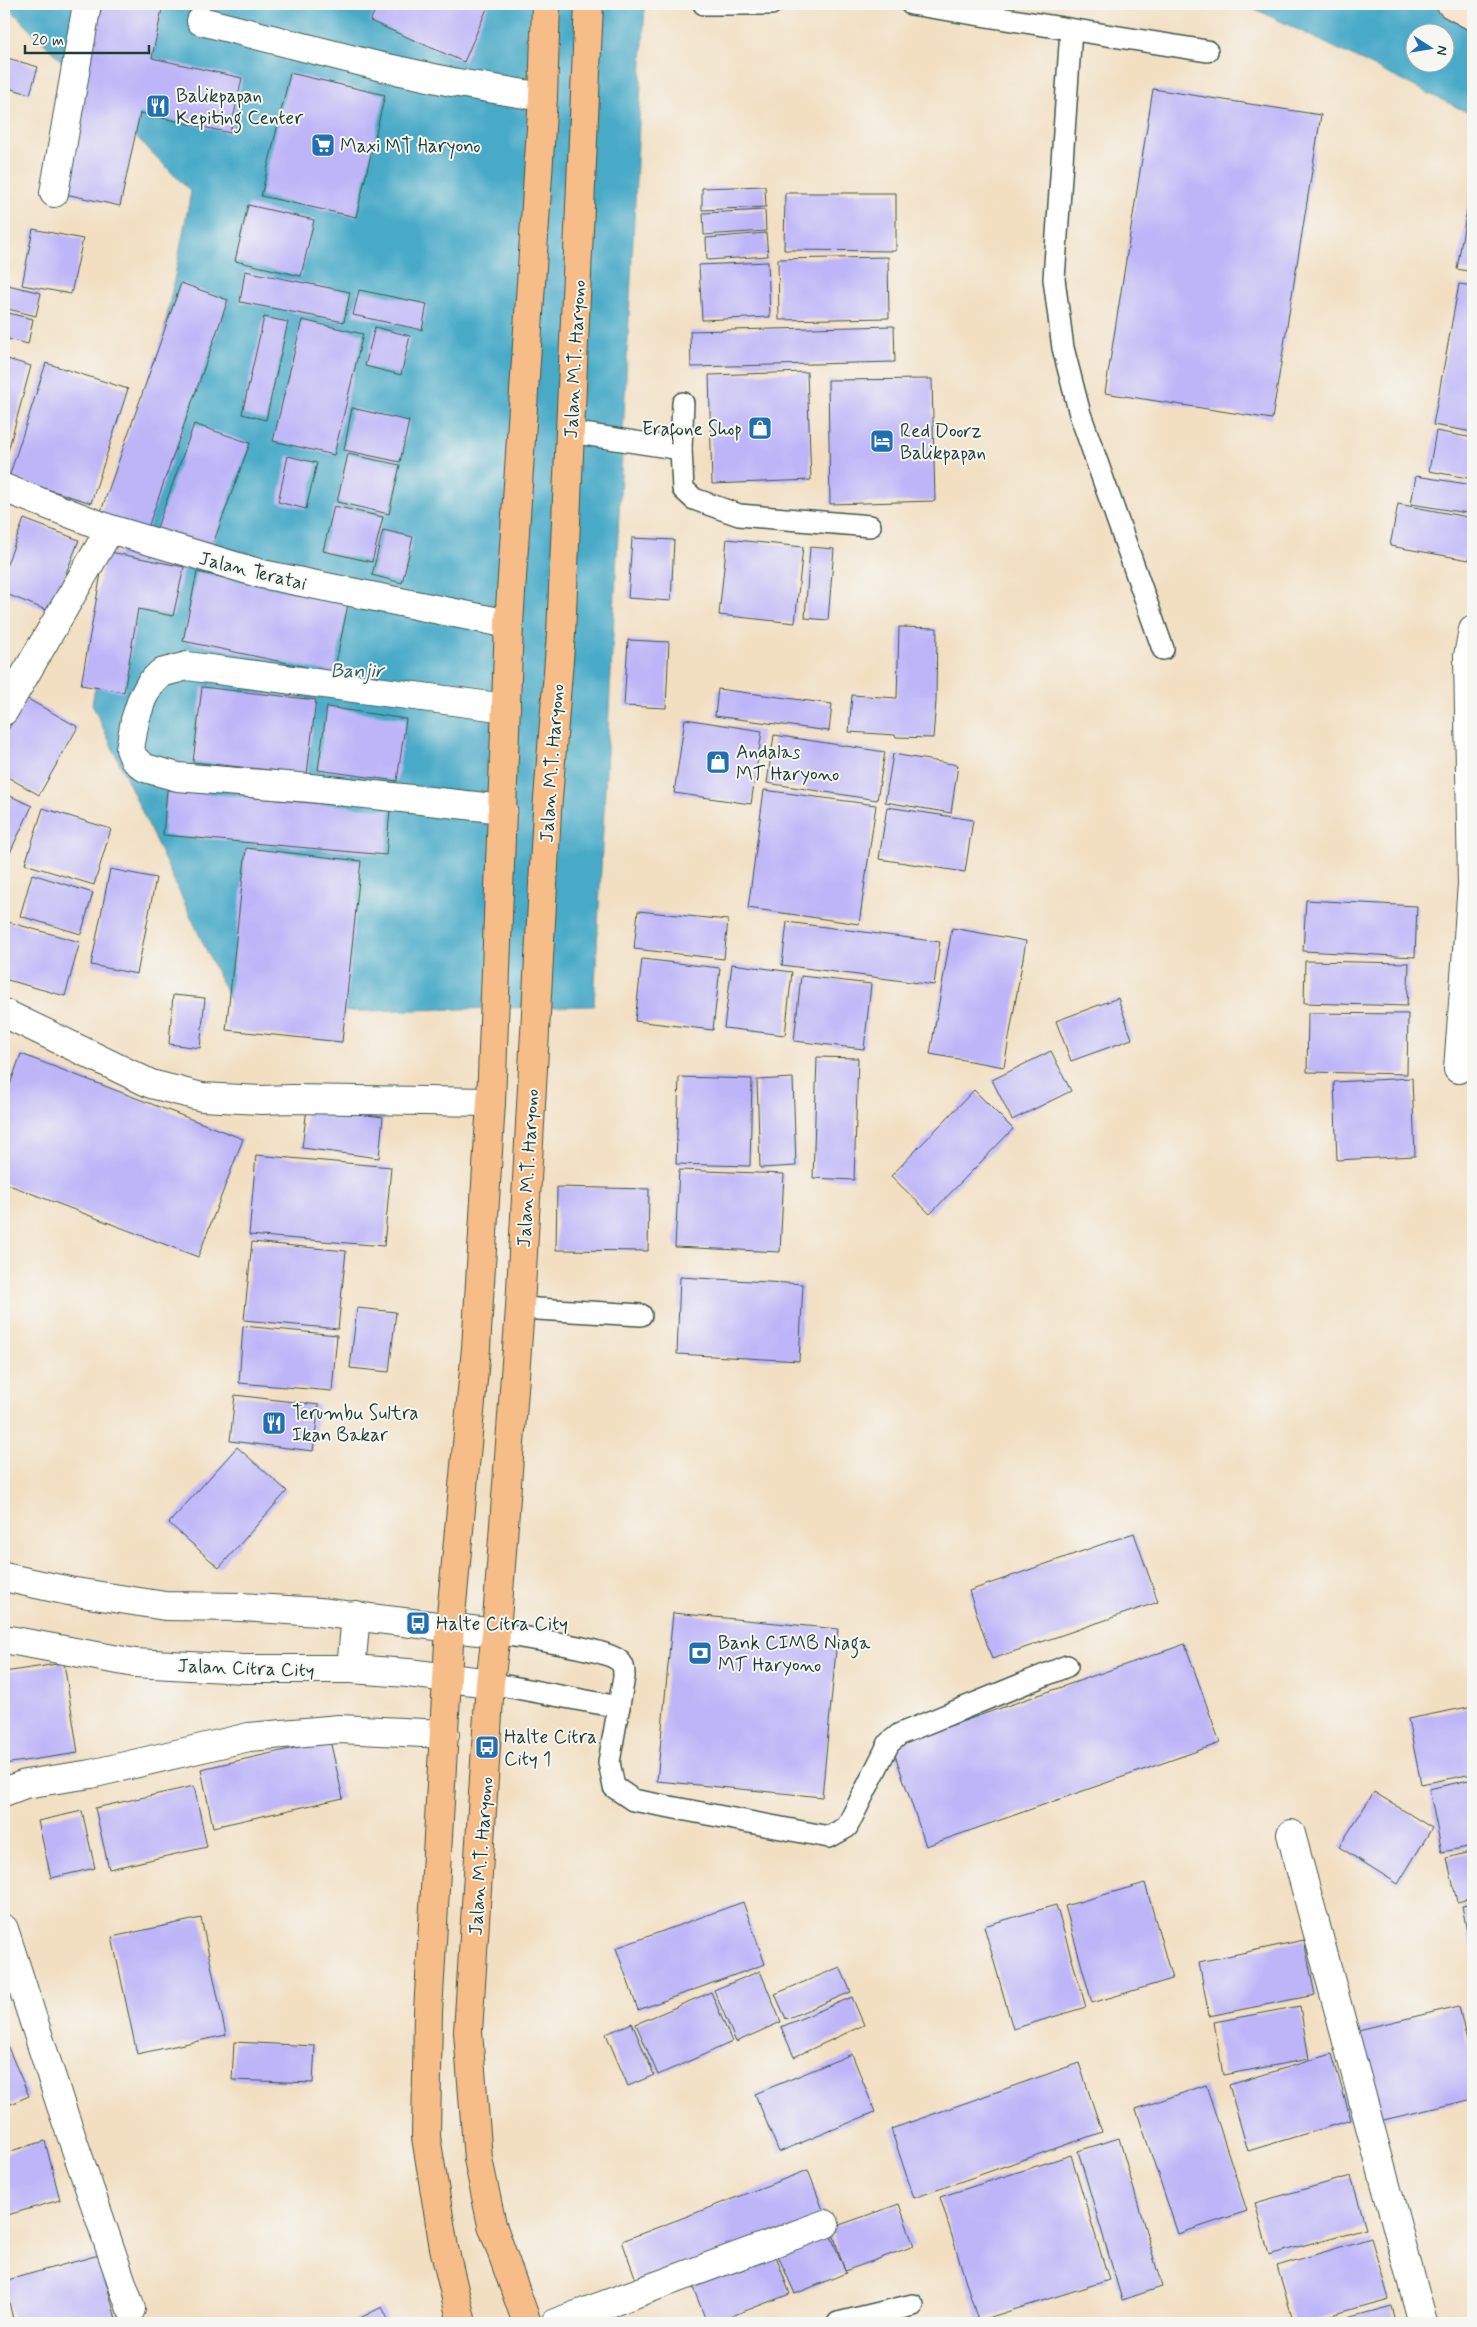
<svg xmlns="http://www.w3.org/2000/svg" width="1477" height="2327" font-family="Mynerve,sans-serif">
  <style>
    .water { fill: #49aac8; stroke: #34747e; fill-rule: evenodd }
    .building { fill: #beb5f8 }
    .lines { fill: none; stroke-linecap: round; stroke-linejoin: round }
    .lane-casing { stroke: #3f5549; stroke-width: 24 }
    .street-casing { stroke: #3f5549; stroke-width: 30 }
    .secondary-casing { stroke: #3f5549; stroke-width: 30 }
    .primary-casing { stroke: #3f5549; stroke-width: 30 }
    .lane { stroke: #fff; stroke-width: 21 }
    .street { stroke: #fff; stroke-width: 28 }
    .secondary { stroke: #fce5cf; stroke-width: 28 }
    .primary { stroke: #f7bd88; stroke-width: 28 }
    .labels { text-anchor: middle; stroke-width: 4; stroke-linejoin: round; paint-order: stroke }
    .poi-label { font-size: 19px; fill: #1f3d34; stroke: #f6f6f2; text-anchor: start }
    .street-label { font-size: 19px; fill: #1f3d34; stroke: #f6f6f2 }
    .water-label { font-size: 20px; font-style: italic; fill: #2c5e60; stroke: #f6f6f2 }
  </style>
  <rect width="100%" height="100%" fill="#f6f6f2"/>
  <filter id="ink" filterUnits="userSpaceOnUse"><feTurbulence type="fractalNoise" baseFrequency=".02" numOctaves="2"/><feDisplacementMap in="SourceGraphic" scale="10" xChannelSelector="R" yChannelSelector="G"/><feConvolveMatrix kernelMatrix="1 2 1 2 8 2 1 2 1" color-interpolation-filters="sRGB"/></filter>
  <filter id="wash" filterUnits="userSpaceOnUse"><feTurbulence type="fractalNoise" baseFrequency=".0096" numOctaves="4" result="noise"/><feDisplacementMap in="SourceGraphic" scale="20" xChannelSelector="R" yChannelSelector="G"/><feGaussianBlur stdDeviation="1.12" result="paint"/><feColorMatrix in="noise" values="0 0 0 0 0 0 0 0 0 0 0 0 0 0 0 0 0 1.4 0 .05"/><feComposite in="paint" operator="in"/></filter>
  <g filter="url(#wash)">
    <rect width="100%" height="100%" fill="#f2dfc2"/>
    <!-- water -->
    <g class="water">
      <path d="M 5,4 L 645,4 L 594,1006 L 236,1014 L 92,704 L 191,192 Z"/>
      <path d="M 1245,4 L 1473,4 L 1473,115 ZM 1414,32 L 1444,32 L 1444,62 L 1414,62 Z"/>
    </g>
    <g id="blocks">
      <!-- building -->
      <g class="building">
        <path d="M 102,4 L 163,4 L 152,58 L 242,78 L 230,133 L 140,113 L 120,206 L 61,193 Z"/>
        <path d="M 378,4 L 489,4 L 464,62 L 370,21 Z"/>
        <path d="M 4,57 L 38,67 L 30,94 L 4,87 Z"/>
        <path d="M 290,73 L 385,95 L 356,217 L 261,196 Z"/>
        <path d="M 1153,89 L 1321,115 L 1272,419 L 1105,393 Z"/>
        <path d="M 1472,180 L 1473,180 L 1473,272 L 1457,269 Z"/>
        <path d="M 765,186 L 766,207 L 702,210 L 702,188 Z"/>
        <path d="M 785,193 L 896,193 L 896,251 L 784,250 Z"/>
        <path d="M 248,205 L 314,220 L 301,276 L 235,261 Z"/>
        <path d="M 765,210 L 766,231 L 704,235 L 703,213 Z"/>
        <path d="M 33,229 L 83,239 L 71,294 L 22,285 Z"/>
        <path d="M 766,233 L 768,256 L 707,260 L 706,238 Z"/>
        <path d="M 888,257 L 889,318 L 779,320 L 778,259 Z"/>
        <path d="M 768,262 L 770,317 L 702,320 L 699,265 Z"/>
        <path d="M 245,271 L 350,292 L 344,322 L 240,302 Z"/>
        <path d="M 181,283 L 228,300 L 146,533 L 99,517 Z"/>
        <path d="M 4,284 L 41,293 L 36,316 L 4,308 Z"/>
        <path d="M 1459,284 L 1473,286 L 1473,432 L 1433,425 Z"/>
        <path d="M 359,290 L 427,304 L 422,330 L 353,315 Z"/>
        <path d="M 4,312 L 33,319 L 28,344 L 4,338 Z"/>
        <path d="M 264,317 L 288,322 L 266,420 L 242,414 Z"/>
        <path d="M 302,320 L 363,334 L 334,455 L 273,441 Z"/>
        <path d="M 894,326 L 895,362 L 691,367 L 690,331 Z"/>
        <path d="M 375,327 L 410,336 L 401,375 L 365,366 Z"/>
        <path d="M 4,358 L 31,366 L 4,466 Z"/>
        <path d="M 46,363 L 128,389 L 91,503 L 9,477 Z"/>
        <path d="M 807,372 L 811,480 L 712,484 L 709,375 Z"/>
        <path d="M 932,379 L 935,501 L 830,504 L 828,380 Z"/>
        <path d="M 352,408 L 409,421 L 400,462 L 344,450 Z"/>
        <path d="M 194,424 L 250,443 L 210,552 L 155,533 Z"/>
        <path d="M 1436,431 L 1473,438 L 1473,479 L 1429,471 Z"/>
        <path d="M 348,454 L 400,465 L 389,514 L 337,502 Z"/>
        <path d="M 288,456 L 317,463 L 306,509 L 278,502 Z"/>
        <path d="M 1416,476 L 1473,485 L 1473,514 L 1411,504 Z"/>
        <path d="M 1398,504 L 1473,518 L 1473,539 L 1469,560 L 1390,546 Z"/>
        <path d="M 334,506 L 383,517 L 372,562 L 323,551 Z"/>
        <path d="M 24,519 L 79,540 L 51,612 L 4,593 L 4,572 Z"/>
        <path d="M 383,530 L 413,537 L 402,583 L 372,575 Z"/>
        <path d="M 632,538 L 674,540 L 671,601 L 628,598 Z"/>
        <path d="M 727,539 L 803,547 L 795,623 L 719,615 Z"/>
        <path d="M 810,547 L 834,549 L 828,620 L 805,618 Z"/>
        <path d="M 105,551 L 184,567 L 173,616 L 138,609 L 124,692 L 81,685 Z"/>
        <path d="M 197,572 L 348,604 L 334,673 L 183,641 Z"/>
        <path d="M 899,627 L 937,628 L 936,701 L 933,738 L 896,737 L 895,735 L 849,732 L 852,695 L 897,698 Z"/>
        <path d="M 628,640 L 669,642 L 666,708 L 624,706 Z"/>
        <path d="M 202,687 L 316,700 L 307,774 L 193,762 Z"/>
        <path d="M 718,689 L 832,704 L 829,731 L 715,716 Z"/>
        <path d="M 26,698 L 78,727 L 39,795 L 4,775 L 4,737 Z"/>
        <path d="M 327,707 L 406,719 L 397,781 L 318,770 Z"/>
        <path d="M 685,719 L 762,731 L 751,804 L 674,793 Z"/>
        <path d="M 774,735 L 885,752 L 877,800 L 767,783 Z"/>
        <path d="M 893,754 L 958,765 L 951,813 L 885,802 Z"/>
        <path d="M 167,790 L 390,810 L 386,855 L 163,835 Z"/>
        <path d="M 764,790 L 876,805 L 859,924 L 748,908 Z"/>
        <path d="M 4,793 L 32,806 L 4,865 Z"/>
        <path d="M 887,807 L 973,820 L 965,872 L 879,859 Z"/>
        <path d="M 43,808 L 111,829 L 94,885 L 25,864 Z"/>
        <path d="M 246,848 L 361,861 L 342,1042 L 226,1030 Z"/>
        <path d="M 110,869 L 156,878 L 137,974 L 91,965 Z"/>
        <path d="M 32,874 L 93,893 L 81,934 L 20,916 Z"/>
        <path d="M 1306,900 L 1417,906 L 1415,957 L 1303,951 Z"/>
        <path d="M 638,911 L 728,920 L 724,959 L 634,949 Z"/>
        <path d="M 8,922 L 80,942 L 65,996 L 4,979 L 4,938 Z"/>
        <path d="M 787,922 L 940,942 L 934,985 L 782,965 Z"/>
        <path d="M 952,928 L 1026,941 L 1004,1067 L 930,1054 Z"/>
        <path d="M 642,959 L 720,968 L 713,1030 L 635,1021 Z"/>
        <path d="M 1305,961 L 1409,963 L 1407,1006 L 1304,1003 Z"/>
        <path d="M 732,964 L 792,972 L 785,1035 L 724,1028 Z"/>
        <path d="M 801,976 L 871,984 L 864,1049 L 794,1041 Z"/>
        <path d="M 173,995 L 205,998 L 200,1048 L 169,1044 Z"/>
        <path d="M 1118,998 L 1132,1039 L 1071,1061 L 1056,1021 Z"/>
        <path d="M 1308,1013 L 1408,1014 L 1407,1074 L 1307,1072 Z"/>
        <path d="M 1051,1051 L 1071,1091 L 1012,1120 L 992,1080 Z"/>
        <path d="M 21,1054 L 243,1139 L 198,1257 L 4,1183 L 4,1101 Z"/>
        <path d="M 817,1057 L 858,1058 L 854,1180 L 813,1178 Z"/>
        <path d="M 679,1077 L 752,1079 L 750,1166 L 676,1164 Z"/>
        <path d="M 793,1078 L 796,1166 L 760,1168 L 757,1080 Z"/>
        <path d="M 1412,1078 L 1415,1156 L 1337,1160 L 1334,1082 Z"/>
        <path d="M 974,1090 L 1013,1129 L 930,1214 L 891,1176 Z"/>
        <path d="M 307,1108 L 383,1117 L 379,1158 L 302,1148 Z"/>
        <path d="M 256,1155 L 391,1167 L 384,1246 L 249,1235 Z"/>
        <path d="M 679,1170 L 784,1174 L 780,1252 L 675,1247 Z"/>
        <path d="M 557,1187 L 649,1189 L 648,1251 L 556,1250 Z"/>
        <path d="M 252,1242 L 346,1251 L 338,1329 L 244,1320 Z"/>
        <path d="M 680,1277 L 803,1284 L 799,1361 L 677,1354 Z"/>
        <path d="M 357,1308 L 396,1312 L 389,1372 L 350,1368 Z"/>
        <path d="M 243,1326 L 337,1335 L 332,1391 L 239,1383 Z"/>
        <path d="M 235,1395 L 319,1405 L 313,1451 L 230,1441 Z"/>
        <path d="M 237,1447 L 287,1491 L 219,1568 L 169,1523 Z"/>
        <path d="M 1134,1533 L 1158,1602 L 992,1659 L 969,1591 Z"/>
        <path d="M 673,1613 L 838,1629 L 822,1797 L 657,1781 Z"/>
        <path d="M 1185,1644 L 1220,1743 L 926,1846 L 892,1746 Z"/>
        <path d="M 64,1663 L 78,1753 L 4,1764 L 4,1672 Z"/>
        <path d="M 1473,1706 L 1473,1774 L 1421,1784 L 1408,1719 Z"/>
        <path d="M 330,1740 L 343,1798 L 213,1827 L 201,1769 Z"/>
        <path d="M 1473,1779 L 1473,1846 L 1442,1852 L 1429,1789 Z"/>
        <path d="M 194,1786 L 207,1847 L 109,1869 L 95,1808 Z"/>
        <path d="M 1374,1792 L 1432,1828 L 1398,1884 L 1339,1847 Z"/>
        <path d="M 82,1811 L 95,1868 L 51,1878 L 38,1821 Z"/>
        <path d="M 1473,1851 L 1473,1898 L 1457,1902 L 1447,1858 Z"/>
        <path d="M 1145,1883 L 1172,1979 L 1092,2003 L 1065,1906 Z"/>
        <path d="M 743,1902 L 765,1964 L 638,2010 L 616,1948 Z"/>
        <path d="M 1473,1904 L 1473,1946 L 1470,1947 L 1462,1906 Z"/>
        <path d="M 1056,1905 L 1086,2007 L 1013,2029 L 984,1926 Z"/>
        <path d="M 201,1918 L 226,2035 L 137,2054 L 112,1937 Z"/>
        <path d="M 1304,1940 L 1315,1995 L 1209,2016 L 1199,1962 Z"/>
        <path d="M 840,1967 L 851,1992 L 786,2019 L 775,1994 Z"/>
        <path d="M 760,1971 L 781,2022 L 736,2042 L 714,1990 Z"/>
        <path d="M 711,1992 L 732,2042 L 658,2075 L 636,2024 Z"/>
        <path d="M 852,1997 L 864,2025 L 794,2057 L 781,2027 Z"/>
        <path d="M 1300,2006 L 1309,2059 L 1223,2075 L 1214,2022 Z"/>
        <path d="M 1459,2006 L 1473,2069 L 1473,2099 L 1375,2122 L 1354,2031 Z"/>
        <path d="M 632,2023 L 654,2075 L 628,2086 L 606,2034 Z"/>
        <path d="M 4,2038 L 29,2096 L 4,2107 Z"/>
        <path d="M 234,2042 L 315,2046 L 313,2083 L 232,2080 Z"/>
        <path d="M 852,2054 L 875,2112 L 779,2152 L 755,2094 Z"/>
        <path d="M 1332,2054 L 1351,2120 L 1248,2151 L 1229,2085 Z"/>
        <path d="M 1079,2063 L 1102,2132 L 914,2198 L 891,2129 Z"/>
        <path d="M 1206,2085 L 1247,2211 L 1178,2234 L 1136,2109 Z"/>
        <path d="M 1119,2138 L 1162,2287 L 1122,2300 L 1078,2151 Z"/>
        <path d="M 45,2141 L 60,2200 L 4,2216 L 4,2153 Z"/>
        <path d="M 1071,2155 L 1109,2280 L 978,2321 L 940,2197 Z"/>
        <path d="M 808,2170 L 826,2218 L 639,2288 L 622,2241 Z"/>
        <path d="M 1351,2176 L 1366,2228 L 1269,2255 L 1255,2203 Z"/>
        <path d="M 899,2204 L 914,2246 L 845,2271 L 831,2228 Z"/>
        <path d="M 828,2229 L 846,2273 L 795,2294 L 776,2251 Z"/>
        <path d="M 1371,2238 L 1389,2299 L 1303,2323 L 1294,2323 L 1277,2266 Z"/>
        <path d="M 774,2251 L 790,2294 L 713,2323 L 707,2323 L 691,2282 Z"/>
        <path d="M 99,2255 L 117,2323 L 14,2323 L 4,2281 Z"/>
        <path d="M 1392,2306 L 1396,2323 L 1328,2323 Z"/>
        <path d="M 382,2307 L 390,2323 L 350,2323 Z"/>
      </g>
    </g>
  </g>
  <g filter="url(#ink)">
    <use href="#blocks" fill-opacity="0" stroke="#3f5549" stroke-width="1"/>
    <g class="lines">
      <!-- lane casing -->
      <g class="lane-casing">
        <g id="lane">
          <path d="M 704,4 L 771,4"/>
          <path d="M 911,4 L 1207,51"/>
          <path d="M 1071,30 L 1054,279 L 1063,348 L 1080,414 L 1163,649"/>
          <path d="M 570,432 L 681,449 L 683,403"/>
          <path d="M 681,449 L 683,489 L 694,499 L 739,515 L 870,526"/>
          <path d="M 520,1308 L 641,1315"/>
          <path d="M 496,1633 C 520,1637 603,1648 618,1660 C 624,1664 624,1670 624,1677 L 609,1762 L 614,1787 L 633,1800 L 829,1837 L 847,1827 L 889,1743 L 900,1734 L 1067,1666"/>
          <path d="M 490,1683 L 619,1707"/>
          <path d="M 838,2323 L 913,2305"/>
        </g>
      </g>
      <!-- street casing -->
      <g class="street-casing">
        <g id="street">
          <path d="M 201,21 L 378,66 L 452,82 L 543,97"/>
          <path d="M 54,193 L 87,4"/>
          <path d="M 4,488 L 110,529 L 262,574 L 509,624"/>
          <path d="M 4,711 L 110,529"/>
          <path d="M 503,809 L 310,788 L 178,777 L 145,768 L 134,759 L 130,749 L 135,720 L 142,699 L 150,684 L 161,673 L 187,666 L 506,708"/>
          <path d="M 4,1013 L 151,1084 L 202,1097 L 261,1100 L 291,1099 L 491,1102"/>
          <path d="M 1458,1069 L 1472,884 L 1468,656 L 1473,630"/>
          <path d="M 4,1577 L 69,1591 L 165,1606 L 241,1607 L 319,1612 L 496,1633"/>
          <path d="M 4,1639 L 135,1663 L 244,1669 L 351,1669 L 408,1673 L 490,1683"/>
          <path d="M 351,1669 L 356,1615"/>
          <path d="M 4,1792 L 25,1784 L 91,1774 L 249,1737 L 339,1729 L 445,1734"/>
          <path d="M 1291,1834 L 1423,2323"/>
          <path d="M 4,1929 L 61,2106 L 131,2309"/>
          <path d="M 555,2323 L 825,2224"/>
        </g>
      </g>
      <!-- secondary casing -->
      <g class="secondary-casing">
        <path id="secondary" d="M 1451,4 L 1473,16"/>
      </g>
      <!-- primary casing -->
      <g class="primary-casing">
        <g id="primary">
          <path d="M 462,2323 L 444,2248 L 426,2137 L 428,2012 L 450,1626 L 476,1348 L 491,1102 L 509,624 L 543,97 L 546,4"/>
          <path d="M 527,2323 L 492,2225 L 478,2159 L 468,2032 L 490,1683 L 496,1633 L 520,1308 L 547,811 L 561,634 L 589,4"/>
        </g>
      </g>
      <!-- lane -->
      <use href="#lane" class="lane"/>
      <!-- street -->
      <use href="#street" class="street"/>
      <!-- secondary -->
      <use href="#secondary" class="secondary"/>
      <!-- primary -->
      <use href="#primary" class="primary"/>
    </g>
  </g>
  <!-- icons -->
  <defs>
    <g id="restaurant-square" transform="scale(1.25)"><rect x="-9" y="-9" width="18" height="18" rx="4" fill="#1f6fb2" stroke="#f6f6f2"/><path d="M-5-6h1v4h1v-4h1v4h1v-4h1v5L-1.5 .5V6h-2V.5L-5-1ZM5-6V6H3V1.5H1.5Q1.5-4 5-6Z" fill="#fff"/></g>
    <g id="supermarket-square" transform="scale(1.25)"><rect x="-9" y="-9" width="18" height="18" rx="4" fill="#1f6fb2" stroke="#f6f6f2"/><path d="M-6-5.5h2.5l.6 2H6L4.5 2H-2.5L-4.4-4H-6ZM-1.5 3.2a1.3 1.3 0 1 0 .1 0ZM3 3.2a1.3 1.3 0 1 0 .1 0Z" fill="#fff"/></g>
    <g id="shop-square" transform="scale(1.25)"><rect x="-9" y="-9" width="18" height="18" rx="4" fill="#1f6fb2" stroke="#f6f6f2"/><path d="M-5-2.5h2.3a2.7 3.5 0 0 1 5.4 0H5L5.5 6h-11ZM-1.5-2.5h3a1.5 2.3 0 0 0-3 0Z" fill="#fff"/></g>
    <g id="hotel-square" transform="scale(1.25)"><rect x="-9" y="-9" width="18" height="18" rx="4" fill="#1f6fb2" stroke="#f6f6f2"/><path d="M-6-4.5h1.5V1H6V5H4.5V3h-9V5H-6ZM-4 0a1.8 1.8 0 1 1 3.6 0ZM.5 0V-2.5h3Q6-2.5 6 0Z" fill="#fff"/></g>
    <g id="bus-square" transform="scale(1.25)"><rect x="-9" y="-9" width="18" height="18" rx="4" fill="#1f6fb2" stroke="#f6f6f2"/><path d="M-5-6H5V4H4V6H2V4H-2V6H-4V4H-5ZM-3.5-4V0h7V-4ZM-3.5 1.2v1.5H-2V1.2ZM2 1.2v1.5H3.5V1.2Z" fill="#fff"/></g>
    <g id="bank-square" transform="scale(1.25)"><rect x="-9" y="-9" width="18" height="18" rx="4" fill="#1f6fb2" stroke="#f6f6f2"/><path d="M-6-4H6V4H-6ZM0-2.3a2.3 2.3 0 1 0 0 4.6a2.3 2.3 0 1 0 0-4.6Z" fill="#fff"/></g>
  </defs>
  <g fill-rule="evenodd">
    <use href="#restaurant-square" x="158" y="106"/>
    <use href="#supermarket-square" x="323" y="145"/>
    <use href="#shop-square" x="760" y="428"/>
    <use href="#hotel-square" x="882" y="441"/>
    <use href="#shop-square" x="718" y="762"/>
    <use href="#restaurant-square" x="274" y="1423"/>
    <use href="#bus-square" x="418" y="1623"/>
    <use href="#bank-square" x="700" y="1653"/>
    <use href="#bus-square" x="487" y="1747"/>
  </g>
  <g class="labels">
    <!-- poi labels -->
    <g class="poi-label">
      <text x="176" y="102">Balikpapan<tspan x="176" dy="22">Kepiting Center</tspan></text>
      <text x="340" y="152">Maxi MT Haryono</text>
      <text x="742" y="435" text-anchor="end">Erafone Shop</text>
      <text x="900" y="437">Red Doorz<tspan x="900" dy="22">Balikpapan</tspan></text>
      <text x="736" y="758">Andalas<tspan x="736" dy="22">MT Haryono</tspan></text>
      <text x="292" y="1419">Terumbu Sultra<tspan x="292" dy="22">Ikan Bakar</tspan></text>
      <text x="436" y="1630">Halte Citra City</text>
      <text x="718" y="1649">Bank CIMB Niaga<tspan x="718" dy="22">MT Haryono</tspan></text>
      <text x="504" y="1743">Halte Citra<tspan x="504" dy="22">City 1</tspan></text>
    </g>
    <!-- street labels -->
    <g class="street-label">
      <text transform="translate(574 359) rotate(-87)" y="7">Jalan M.T. Haryono</text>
      <text transform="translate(253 570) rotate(14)" y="7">Jalan Teratai</text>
      <text transform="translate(551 763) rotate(-86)" y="7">Jalan M.T. Haryono</text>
      <text transform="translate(527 1168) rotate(-87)" y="7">Jalan M.T. Haryono</text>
      <text transform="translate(246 1667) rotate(2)" y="7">Jalan Citra City</text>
      <text transform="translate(480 1856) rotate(-86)" y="7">Jalan M.T. Haryono</text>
    </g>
    <!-- water labels -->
    <g class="water-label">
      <text x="357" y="677">Banjir</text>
    </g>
  </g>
  <!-- margin -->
  <rect width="1477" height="2327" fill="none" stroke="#f6f6f2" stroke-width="20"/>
  <!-- north arrow -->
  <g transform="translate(1430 48) rotate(102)"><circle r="24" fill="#f6f6f2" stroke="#a0aca6"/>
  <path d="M0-4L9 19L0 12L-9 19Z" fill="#1f6fb2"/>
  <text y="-8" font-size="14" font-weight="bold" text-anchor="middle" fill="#1f3d34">N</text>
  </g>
  <!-- scale -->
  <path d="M25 45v8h124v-8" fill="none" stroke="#1f3d34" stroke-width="2.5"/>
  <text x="32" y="45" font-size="15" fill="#1f3d34" stroke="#f6f6f2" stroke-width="4" paint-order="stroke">20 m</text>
</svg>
